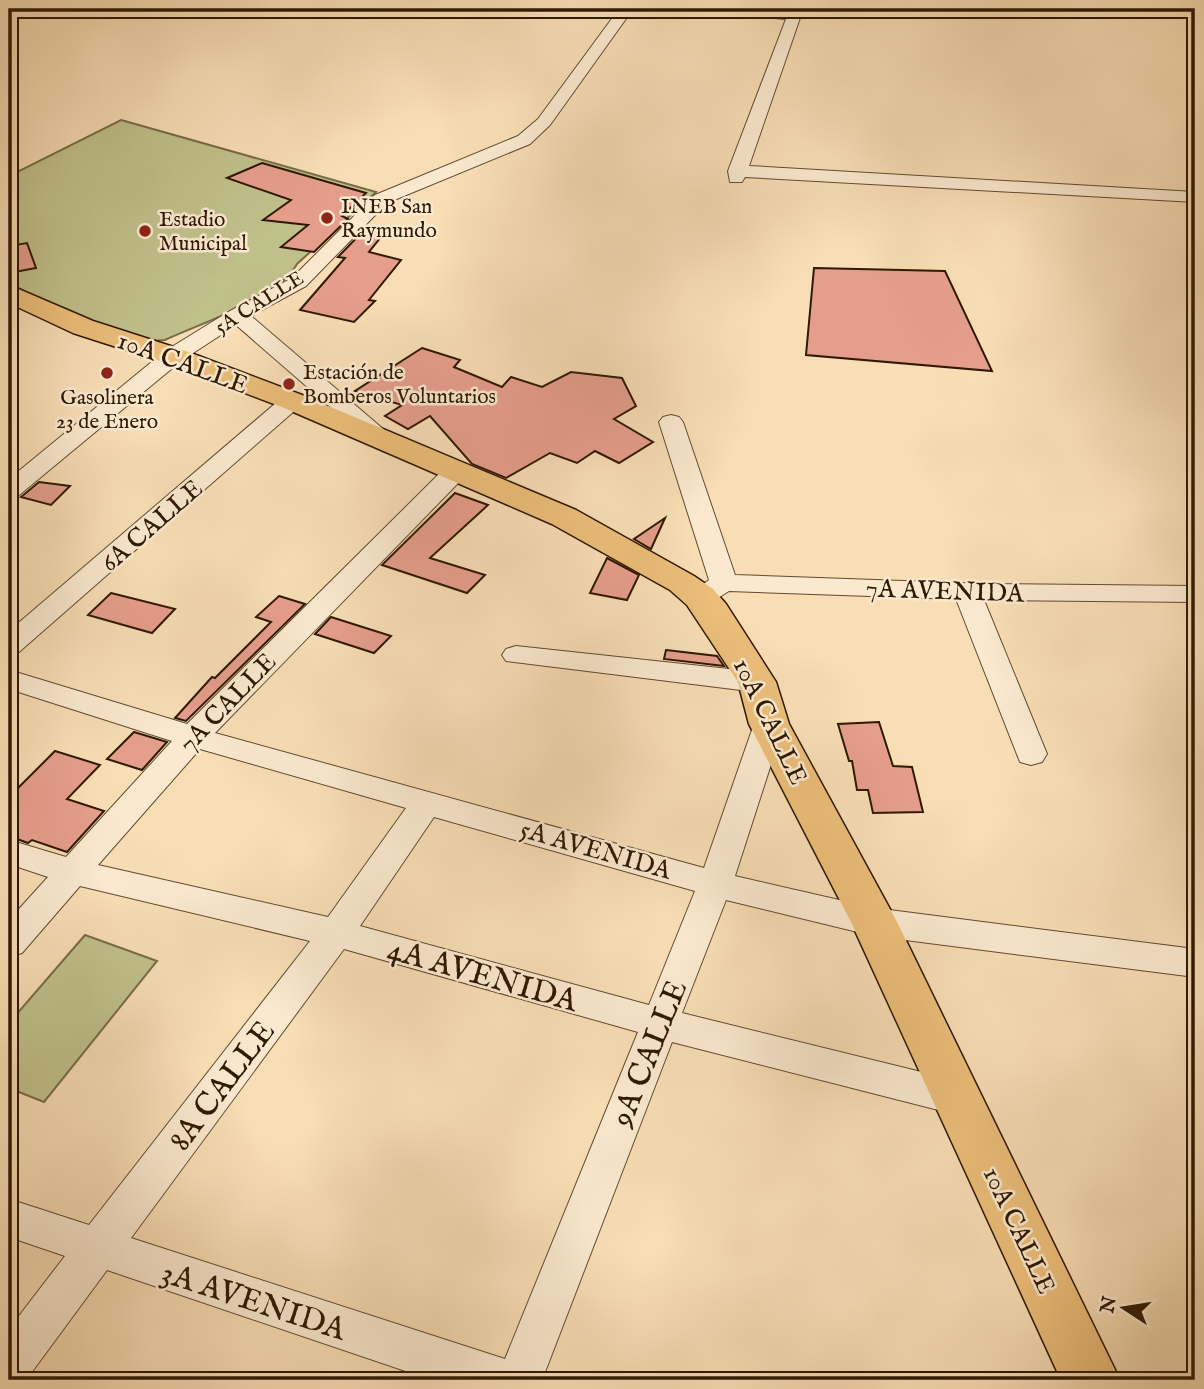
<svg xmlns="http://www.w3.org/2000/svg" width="1204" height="1389" font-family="'IM FELL English',serif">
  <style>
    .green { fill: #c0c08b; stroke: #786c46; stroke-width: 2 }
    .building { fill: #e69e8c; stroke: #2f1902; stroke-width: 2 }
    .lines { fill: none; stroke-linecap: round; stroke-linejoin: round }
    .minor-casing { stroke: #614a2f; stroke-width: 2 }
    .major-casing { stroke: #2f1902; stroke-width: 3 }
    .minor { fill: #fae9cf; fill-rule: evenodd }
    .major { fill: #ecbe7a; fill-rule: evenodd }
    .poi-dot { fill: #8f2418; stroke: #fae9cf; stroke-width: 2.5 }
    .labels { text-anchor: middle; stroke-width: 5; stroke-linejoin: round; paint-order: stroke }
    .far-poi-label { font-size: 21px; fill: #2f1902; stroke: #fae9cf; text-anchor: start }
    .far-street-label { font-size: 21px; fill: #2f1902; stroke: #fae9cf }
    .street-label { font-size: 26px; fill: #2f1902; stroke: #fae9cf }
    .near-street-label { font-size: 32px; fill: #2f1902; stroke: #fae9cf }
  </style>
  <rect width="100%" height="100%" fill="#f8ddb5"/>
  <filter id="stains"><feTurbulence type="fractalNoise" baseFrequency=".00286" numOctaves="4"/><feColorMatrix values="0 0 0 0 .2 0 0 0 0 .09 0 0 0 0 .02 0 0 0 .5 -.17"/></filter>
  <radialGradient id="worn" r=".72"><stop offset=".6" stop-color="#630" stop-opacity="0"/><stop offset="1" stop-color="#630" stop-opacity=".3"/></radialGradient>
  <!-- green -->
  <g class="green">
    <path d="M 121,120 L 376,192 L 297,264 C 278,299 201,323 165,340 L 152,341 L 61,311 L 9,283 L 9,176 Z"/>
    <path d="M 85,935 L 157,961 L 44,1102 L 9,1088 L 9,1023 Z"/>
  </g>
  <!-- building -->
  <g class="building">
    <path d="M 262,163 L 366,193 L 342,216 L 348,219 L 314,252 L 281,247 L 308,225 L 263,220 L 291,200 L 227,178 Z"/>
    <path d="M 368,226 L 385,232 L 369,252 L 401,260 L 369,300 L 375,301 L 354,322 L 300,310 L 345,258 L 338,257 Z"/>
    <path d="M 27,243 L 36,268 L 9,273 L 9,246 Z"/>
    <path d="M 814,268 L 945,271 L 992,371 L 806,355 Z"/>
    <path d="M 422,348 L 460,360 L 454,367 L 502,387 L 511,377 L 542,387 L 571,372 L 622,378 L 636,406 L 614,419 L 653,442 L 619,463 L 595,451 L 577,463 L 550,453 L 506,478 L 472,464 L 430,416 L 408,429 L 385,416 L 402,405 L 355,391 Z"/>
    <path d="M 39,482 L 70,486 L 51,505 L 21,497 Z"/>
    <path d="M 455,493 L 488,505 L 430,558 L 485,575 L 467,593 L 382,565 Z"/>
    <path d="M 665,518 L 651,549 L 634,539 Z"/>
    <path d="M 607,558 L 639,575 L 627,600 L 590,593 Z"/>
    <path d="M 111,593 L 175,609 L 152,633 L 88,615 Z"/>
    <path d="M 279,596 L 305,604 L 186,721 L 175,718 L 212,677 L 215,678 L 271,622 L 256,617 Z"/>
    <path d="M 331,617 L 391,636 L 374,653 L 315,634 Z"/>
    <path d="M 666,650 L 717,656 L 724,666 L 664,659 Z"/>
    <path d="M 879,722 L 893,766 L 912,767 L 923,812 L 873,813 L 868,790 L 857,790 L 852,761 L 849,761 L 838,724 Z"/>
    <path d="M 134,732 L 167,742 L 142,770 L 107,759 Z"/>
    <path d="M 55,751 L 100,765 L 67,799 L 104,811 L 67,852 L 32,840 L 28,843 L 9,836 L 9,797 Z"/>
  </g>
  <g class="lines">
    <!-- minor casing -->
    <g class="minor-casing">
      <g id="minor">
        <path d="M 619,9 L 633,9 L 550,125 L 530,144 L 387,203 L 306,286 L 251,316 L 389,434 L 393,439 L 389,444 L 373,444 L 236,325 L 181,361 L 18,496 L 9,498 L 9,479 L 165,351 L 230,311 L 292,278 L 375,195 L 518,136 L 538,119 Z"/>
        <path d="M 707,9 C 726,8 788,4 801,15 L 749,166 L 1195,192 L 1195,202 L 745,177 L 742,182 L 730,182 L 728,171 L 786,19 L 714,13 Z"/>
        <path d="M 292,394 L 303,401 L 300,406 L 19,652 L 9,655 L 9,631 L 284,396 Z"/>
        <path d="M 671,415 L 679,417 L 683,422 L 735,575 L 989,584 L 1195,586 L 1195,602 L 984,600 L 1047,754 L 1042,762 L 1031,765 L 1020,762 L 956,599 L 729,591 L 710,603 L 690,603 L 686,597 L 709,580 L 659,422 L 663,417 Z"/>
        <path d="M 456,464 L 465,466 L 468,471 L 465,476 L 215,733 L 704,868 L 754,724 L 758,717 L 769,714 L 780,717 L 784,724 L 735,876 L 874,908 L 1195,949 L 1195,977 L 874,936 L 726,900 L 682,1013 L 958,1081 L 972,1086 L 978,1098 L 972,1110 L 958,1115 L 672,1042 L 542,1380 L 432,1380 L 107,1270 L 26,1380 L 9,1380 L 9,1329 L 65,1256 L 9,1237 L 9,1199 L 89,1225 L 310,941 L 80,886 L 22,953 L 9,957 L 9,920 L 48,877 L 9,864 L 9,840 L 66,857 L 172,741 L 9,689 L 9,670 L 187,724 L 447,466 ZM 200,749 L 406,808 L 328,917 L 98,865 ZM 434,817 L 695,891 L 649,1005 L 360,926 ZM 344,949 L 638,1032 L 505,1359 L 131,1238 Z"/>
        <path d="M 516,646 L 757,672 L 767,675 L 772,682 L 767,689 L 757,692 L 506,661 L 502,655 L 506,649 Z"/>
      </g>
    </g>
    <!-- major casing -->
    <g class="major-casing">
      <path id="major" d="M 9,285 L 93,321 L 183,350 L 302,395 L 576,510 L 694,576 L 713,589 L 726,604 L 776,682 L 789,724 L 897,922 L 1120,1380 L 1061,1380 L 851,922 L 749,724 L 738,682 L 687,605 L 670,590 L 552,524 L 282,407 L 163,362 L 73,333 L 9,303 Z"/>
    </g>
    <!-- minor -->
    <use href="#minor" class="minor"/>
    <!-- major -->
    <use href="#major" class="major"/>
  </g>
  <!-- markers -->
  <g class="poi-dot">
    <circle cx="327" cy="218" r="7"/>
    <circle cx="145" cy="231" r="7"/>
    <circle cx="107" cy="373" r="7"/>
    <circle cx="289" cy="384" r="7"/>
  </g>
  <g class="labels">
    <!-- far-poi labels -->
    <g class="far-poi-label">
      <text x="341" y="213">INEB San<tspan x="341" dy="24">Raymundo</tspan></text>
      <text x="159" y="226">Estadio<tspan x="159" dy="24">Municipal</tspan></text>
      <text x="303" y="379">Estación de<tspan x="303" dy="24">Bomberos Voluntarios</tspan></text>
      <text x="107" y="404" text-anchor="middle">Gasolinera<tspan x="107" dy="24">23 de Enero</tspan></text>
    </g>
    <!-- far-street labels -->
    <g class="far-street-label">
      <text transform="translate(259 302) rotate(-32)" y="7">5A CALLE</text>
    </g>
    <!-- street labels -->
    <g class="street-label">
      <text transform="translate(183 362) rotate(20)" y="9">10A CALLE</text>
      <text transform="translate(151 525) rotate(-41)" y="9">6A CALLE</text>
      <text transform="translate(945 590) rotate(2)" y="9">7A AVENIDA</text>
      <text transform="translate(227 702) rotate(-46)" y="9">7A CALLE</text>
      <text transform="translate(771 721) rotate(64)" y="9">10A CALLE</text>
      <text transform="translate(596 849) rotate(16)" y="9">5A AVENIDA</text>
      <text transform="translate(1020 1230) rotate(65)" y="9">10A CALLE</text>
    </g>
    <!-- near-street labels -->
    <g class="near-street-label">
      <text transform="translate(483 974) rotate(16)" y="11">4A AVENIDA</text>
      <text transform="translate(648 1053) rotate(-68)" y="11">9A CALLE</text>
      <text transform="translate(221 1085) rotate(-53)" y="11">8A CALLE</text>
      <text transform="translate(254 1300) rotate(18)" y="11">3A AVENIDA</text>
    </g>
  </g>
  <!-- margin -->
  <rect width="1204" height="1389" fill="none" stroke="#f8ddb5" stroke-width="35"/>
  <rect x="10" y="10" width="1183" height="1368" fill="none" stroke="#2f1902" stroke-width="3.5"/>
  <rect x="18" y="18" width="1169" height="1354" fill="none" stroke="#2f1902" stroke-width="2"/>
  <!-- north arrow -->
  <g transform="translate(1124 1308) rotate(282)" stroke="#fae9cf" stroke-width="5" paint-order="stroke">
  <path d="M0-5L12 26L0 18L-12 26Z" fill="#2f1902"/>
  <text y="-10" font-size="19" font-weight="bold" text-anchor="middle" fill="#2f1902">N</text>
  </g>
  <rect width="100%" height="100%" filter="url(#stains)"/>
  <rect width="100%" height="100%" fill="url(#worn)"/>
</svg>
